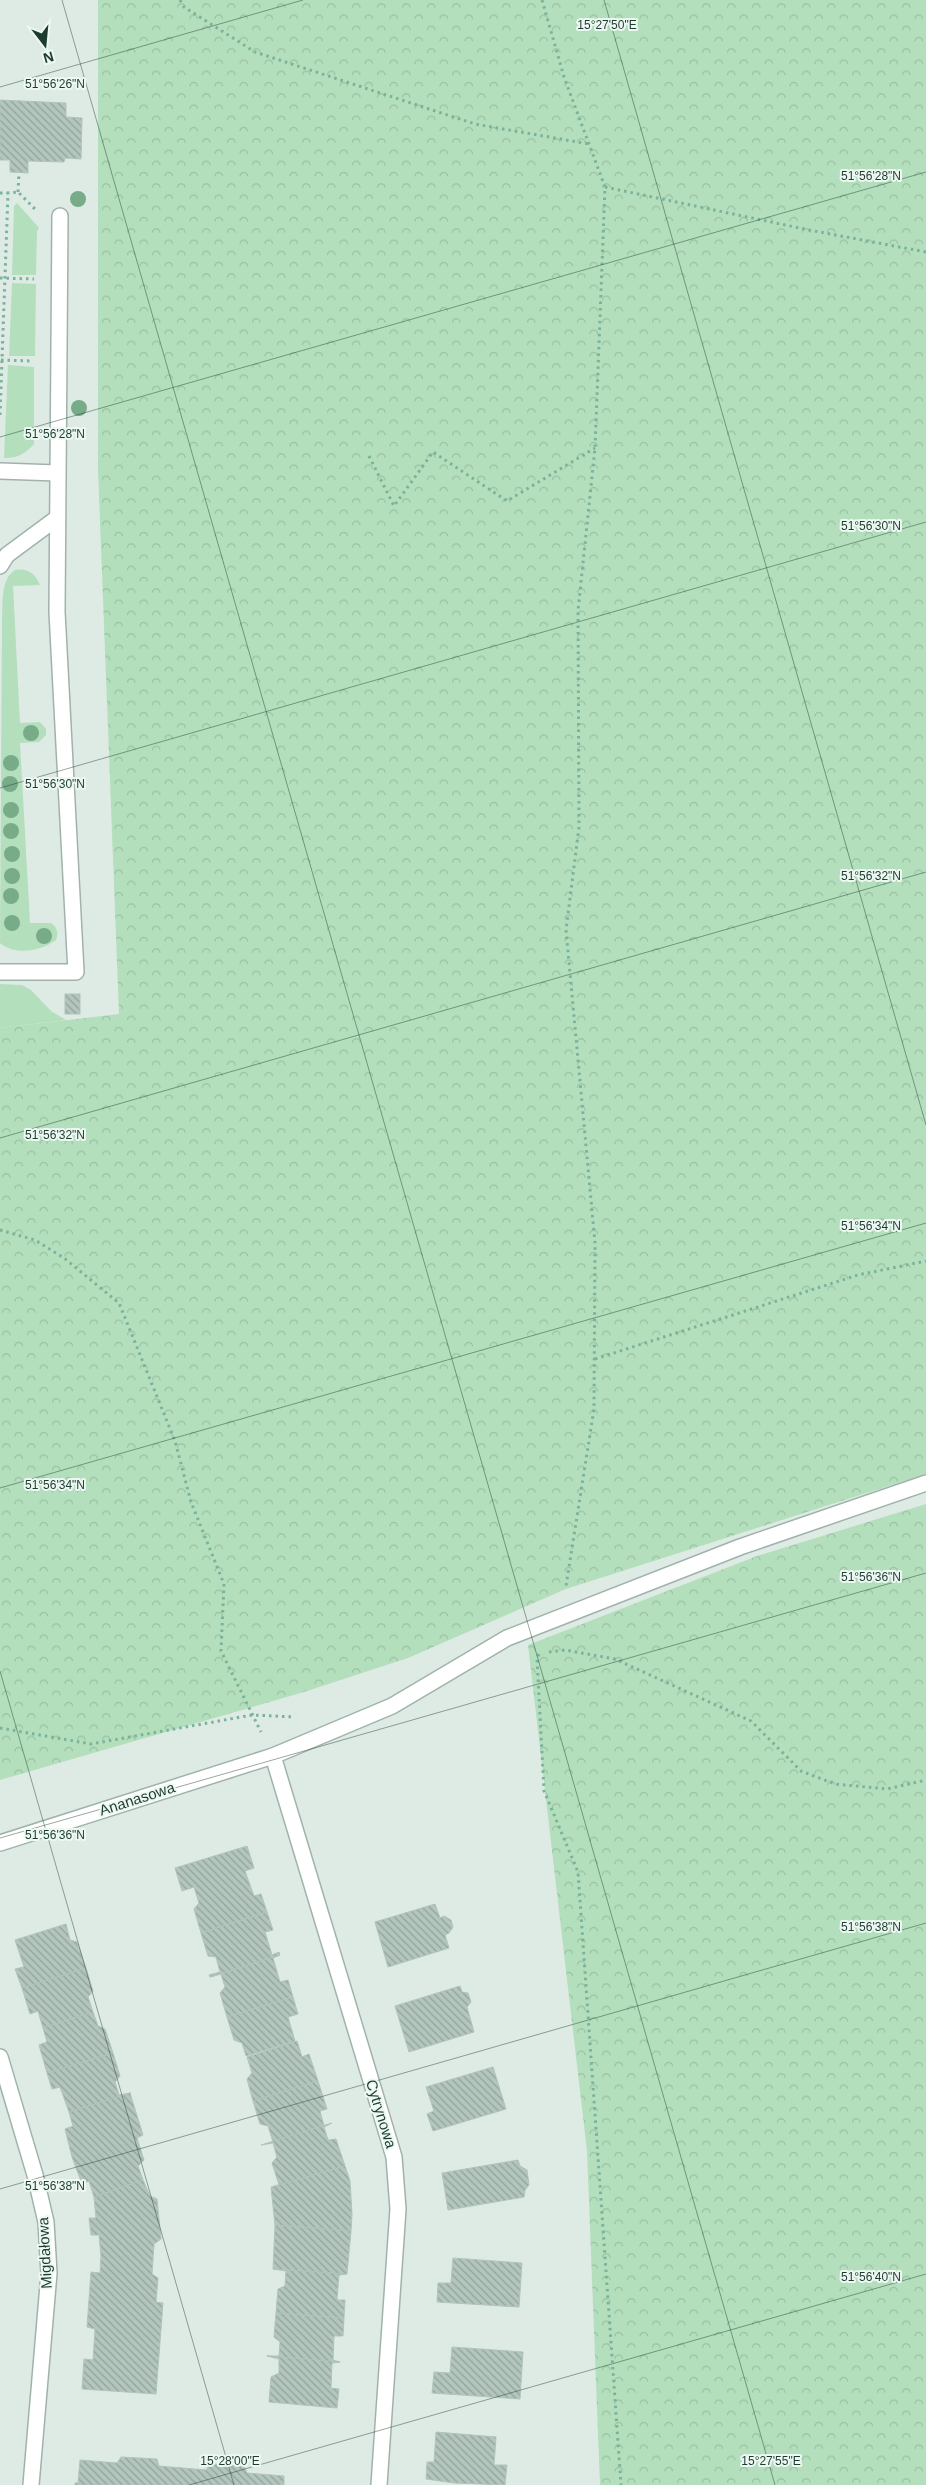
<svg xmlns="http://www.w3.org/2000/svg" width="926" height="2485" font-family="Helvetica,sans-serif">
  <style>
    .grass { fill: #b4dfbc }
    .forest { fill: url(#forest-crowns) }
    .building { fill: url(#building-back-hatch); stroke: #b0c5ba }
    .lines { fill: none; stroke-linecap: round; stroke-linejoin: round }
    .lane-casing { stroke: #a0b3ab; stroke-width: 18 }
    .street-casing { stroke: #a0b3ab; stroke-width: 18 }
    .path { stroke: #7ab29c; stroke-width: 3; stroke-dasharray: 2.5 4; stroke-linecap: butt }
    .lane { stroke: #fff; stroke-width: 15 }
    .street { stroke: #fff; stroke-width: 15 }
    .tree { fill: #78ab88 }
    .ticks { fill: none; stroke: #1d3c31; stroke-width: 1; stroke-opacity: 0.45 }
    .labels { text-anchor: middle; stroke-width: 4; stroke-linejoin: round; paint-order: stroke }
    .street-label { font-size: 15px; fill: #1d3c31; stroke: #eef8f2 }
    .ticks-label { font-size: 12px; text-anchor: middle; fill: #1d3c31; stroke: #eef8f2; stroke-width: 4; stroke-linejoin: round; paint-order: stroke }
  </style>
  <defs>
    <pattern id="forest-crowns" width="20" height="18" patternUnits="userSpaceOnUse" patternTransform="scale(1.25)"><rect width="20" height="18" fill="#b4dfbc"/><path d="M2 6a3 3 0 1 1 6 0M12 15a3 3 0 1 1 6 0" fill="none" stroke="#9ac0a2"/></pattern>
    <pattern id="building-back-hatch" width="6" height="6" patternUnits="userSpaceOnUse" patternTransform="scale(1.25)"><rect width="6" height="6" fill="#b3c6bd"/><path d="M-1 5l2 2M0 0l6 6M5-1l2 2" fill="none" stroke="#91a29a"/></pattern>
  </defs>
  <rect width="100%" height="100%" fill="#deebe4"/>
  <!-- grass -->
  <g class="grass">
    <path d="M 17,203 L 39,228 L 37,231 L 36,275 L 12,275 L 14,206 Z"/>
    <path d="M 12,283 L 36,284 L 35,356 L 9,356 Z"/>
    <path d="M 8,365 L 34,367 L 34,444 C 25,454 18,458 4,458 Z"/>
    <path d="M 15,570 C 27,568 35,573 40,585 L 13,586 L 20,723 L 40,722 L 46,729 L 46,735 L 39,742 L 20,743 L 30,923 L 51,923 C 57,927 59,933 56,940 C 42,951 15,956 0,943 L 2,623 C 3,606 0,579 15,570 Z"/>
    <path d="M 0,984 L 22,985 L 31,990 L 51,1011 L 66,1020 L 0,1028 Z"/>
  </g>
  <!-- forest -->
  <g class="forest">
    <path d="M 98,0 L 926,0 L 926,1474 L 566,1589 L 408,1658 L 304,1692 L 0,1780 L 0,1028 L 119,1014 L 98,470 Z"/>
    <path d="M 926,1504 L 926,2485 L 600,2485 L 587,2151 L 528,1645 L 757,1556 Z"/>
  </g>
  <!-- building -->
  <g class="building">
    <path d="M 0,100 L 66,103 L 66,117 L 82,118 L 81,159 L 65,158 L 64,162 L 28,161 L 28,173 L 10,172 L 10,160 L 0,160 Z"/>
    <rect x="65" y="994" width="15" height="20"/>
    <path d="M 247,1846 L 254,1868 L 245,1871 L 254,1896 L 261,1894 L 267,1912 L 201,1933 L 194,1909 L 199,1903 L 194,1887 L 182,1891 L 175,1868 Z"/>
    <path d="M 435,1904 L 440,1918 L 444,1916 L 451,1920 L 453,1927 L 449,1933 L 445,1935 L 449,1948 L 388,1967 L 375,1922 Z"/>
    <path d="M 267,1912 L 273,1930 L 265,1932 L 272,1955 L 279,1952 L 280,1955 L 210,1977 L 209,1975 L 220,1972 L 216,1957 L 208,1956 L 201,1933 Z"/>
    <path d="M 66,1924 L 70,1940 L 77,1942 L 86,1968 L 22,1988 L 15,1969 L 24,1967 L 15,1940 Z"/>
    <path d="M 280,1955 L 273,1958 L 280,1982 L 288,1980 L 293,1997 L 227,2017 L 220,1993 L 225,1987 L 221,1974 L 210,1977 Z"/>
    <path d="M 86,1968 L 93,1991 L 88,1997 L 93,2012 L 43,2028 L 38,2011 L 30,2014 L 22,1988 Z"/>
    <path d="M 460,1986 L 462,1992 L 468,1993 L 471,2002 L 467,2007 L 474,2032 L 409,2052 L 395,2006 Z"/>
    <path d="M 293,1997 L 298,2014 L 288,2017 L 295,2041 L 246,2056 L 242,2043 L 234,2040 L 227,2017 Z"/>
    <path d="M 93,2012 L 98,2026 L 105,2029 L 113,2053 L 47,2073 L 39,2045 L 47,2042 L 43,2028 Z"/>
    <path d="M 297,2041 L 302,2057 L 309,2054 L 318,2081 L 253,2101 L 247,2079 L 252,2073 L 247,2057 Z"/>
    <path d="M 113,2053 L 120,2076 L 115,2082 L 119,2095 L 131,2093 L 69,2112 L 60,2087 L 52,2089 L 47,2073 Z"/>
    <path d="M 493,2067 L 506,2109 L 433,2131 L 427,2114 L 434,2111 L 426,2087 Z"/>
    <path d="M 318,2081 L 327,2109 L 320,2111 L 324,2126 L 273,2142 L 268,2126 L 260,2124 L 253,2101 Z"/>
    <path d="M 130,2093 L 143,2135 L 137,2138 L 144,2160 L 138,2166 L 143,2180 L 94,2197 L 89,2181 L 82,2184 L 72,2157 L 65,2129 L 73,2126 L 69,2112 Z"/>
    <path d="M 332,2123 L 324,2127 L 328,2140 L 336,2139 L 345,2166 L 279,2185 L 272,2163 L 277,2157 L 273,2143 L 261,2145 Z"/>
    <path d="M 518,2160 L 520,2166 L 527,2170 L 529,2185 L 525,2190 L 524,2197 L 448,2210 L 442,2173 Z"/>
    <path d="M 345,2166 L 350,2181 L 352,2214 L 351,2231 L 275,2225 L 271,2187 Z"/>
    <path d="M 143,2180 L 150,2196 L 157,2199 L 161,2239 L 154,2244 L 152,2274 L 158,2278 L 156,2302 L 163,2303 L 156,2394 L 82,2389 L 84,2359 L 93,2360 L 95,2329 L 87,2327 L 91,2272 L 100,2273 L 101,2256 L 99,2235 L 91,2235 L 89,2218 L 96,2218 L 94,2197 Z"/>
    <path d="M 275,2225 L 351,2231 L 347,2274 L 273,2269 Z"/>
    <path d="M 453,2258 L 522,2263 L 519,2307 L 437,2302 L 438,2283 L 451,2283 Z"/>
    <path d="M 273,2269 L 347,2274 L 339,2275 L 337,2300 L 345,2300 L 344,2318 L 276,2313 L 278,2289 L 285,2286 L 286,2271 Z"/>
    <path d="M 276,2313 L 344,2318 L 343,2336 L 334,2336 L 333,2360 L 340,2362 L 267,2356 L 279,2356 L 280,2342 L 274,2337 Z"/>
    <path d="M 452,2347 L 523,2352 L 520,2399 L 432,2393 L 434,2372 L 450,2373 Z"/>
    <path d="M 267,2356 L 340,2362 L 332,2363 L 331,2388 L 339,2389 L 337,2408 L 269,2402 L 271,2377 L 279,2373 L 279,2359 Z"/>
    <path d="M 436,2432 L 496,2437 L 494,2465 L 507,2465 L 505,2485 L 454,2483 L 426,2479 L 427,2462 L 434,2462 Z"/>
    <path d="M 121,2457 L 157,2459 L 159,2466 L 206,2470 L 210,2464 L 244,2466 L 247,2473 L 284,2476 L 284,2485 L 75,2485 L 75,2483 L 78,2483 L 80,2460 L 117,2463 Z"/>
  </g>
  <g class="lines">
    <!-- lane casing -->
    <g class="lane-casing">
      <g id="lane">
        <path d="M 0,471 L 57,473"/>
        <path d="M 0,566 L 7,555 L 57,518"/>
        <path d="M 0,972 L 76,972 L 57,612 L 60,216"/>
      </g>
    </g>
    <!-- street casing -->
    <g class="street-casing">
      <g id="street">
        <path d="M 273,1756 L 394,2157 L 398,2209 L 379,2485"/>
        <path d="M 0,1843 L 273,1756 L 392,1706 L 507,1638 L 740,1547 L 926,1483"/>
        <path d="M 0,2057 L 35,2175 L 46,2222 L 49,2273 L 31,2485"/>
      </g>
    </g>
    <!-- path -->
    <g class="path">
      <path d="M 180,0 L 184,7 L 255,52 L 475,124 L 589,144"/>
      <path d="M 542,0 L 564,77 L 605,187 L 595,448 L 578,611 L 579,827 L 566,930 L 595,1243 L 594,1409 L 566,1586"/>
      <path d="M 605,187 L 809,230 L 926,252"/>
      <path d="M 18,192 L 19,173"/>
      <path d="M 0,193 L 8,193"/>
      <path d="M 0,278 L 34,279"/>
      <path d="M 1,360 L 33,361"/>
      <path d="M 0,415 L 8,193 L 18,192 L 35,209"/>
      <path d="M 369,456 L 394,506 L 433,452 L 507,501 L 595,448"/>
      <path d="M 0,1230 L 35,1240 L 64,1258 L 119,1303 L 175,1441 L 191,1502 L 224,1584 L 221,1651 L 261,1732"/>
      <path d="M 595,1359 L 858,1275 L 926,1261"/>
      <path d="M 549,1652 L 565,1650 L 615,1659 L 751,1721 L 801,1771 L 835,1784 L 887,1789 L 926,1780"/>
      <path d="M 539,1654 L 537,1658 L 544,1791 L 578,1872 L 621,2485"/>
      <path d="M 0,1728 L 91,1744 L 252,1715 L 295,1717"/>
    </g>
    <!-- lane -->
    <use href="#lane" class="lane"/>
    <!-- street -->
    <use href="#street" class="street"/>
  </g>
  <!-- trees -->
  <g class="tree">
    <circle cx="78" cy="199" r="8"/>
    <circle cx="79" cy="408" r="8"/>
    <circle cx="31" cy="733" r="8"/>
    <circle cx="11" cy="763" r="8"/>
    <circle cx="10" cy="784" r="8"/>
    <circle cx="11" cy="810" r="8"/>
    <circle cx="11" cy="831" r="8"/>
    <circle cx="12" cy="854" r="8"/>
    <circle cx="12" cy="876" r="8"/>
    <circle cx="11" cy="896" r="8"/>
    <circle cx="12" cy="923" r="8"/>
    <circle cx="44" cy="936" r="8"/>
  </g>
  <!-- ticks -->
  <path class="ticks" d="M 62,0 L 775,2485M 604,0 L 926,1125M 0,87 L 303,0M 0,437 L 926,172M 0,788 L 926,522M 0,1138 L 926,872M 0,1488 L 926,1223M 0,1671 L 234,2485M 0,1838 L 926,1573M 0,2189 L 926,1923M 189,2485 L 926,2274"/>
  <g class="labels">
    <!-- street labels -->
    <g class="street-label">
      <text transform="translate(137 1799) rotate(-18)" y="5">Ananasowa</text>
      <text transform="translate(381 2114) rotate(73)" y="5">Cytrynowa</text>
      <text transform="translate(45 2253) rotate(-93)" y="5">Migdałowa</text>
    </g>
  </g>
  <g class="ticks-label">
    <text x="607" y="29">15°27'50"E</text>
    <text x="55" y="88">51°56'26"N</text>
    <text x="871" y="180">51°56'28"N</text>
    <text x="55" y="438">51°56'28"N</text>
    <text x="871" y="530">51°56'30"N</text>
    <text x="55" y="788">51°56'30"N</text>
    <text x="871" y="880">51°56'32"N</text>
    <text x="55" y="1139">51°56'32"N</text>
    <text x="871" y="1230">51°56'34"N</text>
    <text x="55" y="1489">51°56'34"N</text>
    <text x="871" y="1581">51°56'36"N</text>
    <text x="55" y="1839">51°56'36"N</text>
    <text x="871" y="1931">51°56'38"N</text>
    <text x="55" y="2190">51°56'38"N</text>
    <text x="871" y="2281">51°56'40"N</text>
    <text x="230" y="2465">15°28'00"E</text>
    <text x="771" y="2465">15°27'55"E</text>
  </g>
  <!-- north arrow -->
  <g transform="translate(45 45) rotate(164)" stroke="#eef8f2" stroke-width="4" paint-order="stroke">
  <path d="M0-4L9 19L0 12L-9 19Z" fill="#1d3c31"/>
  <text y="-8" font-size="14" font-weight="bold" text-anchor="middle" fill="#1d3c31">N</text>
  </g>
</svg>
